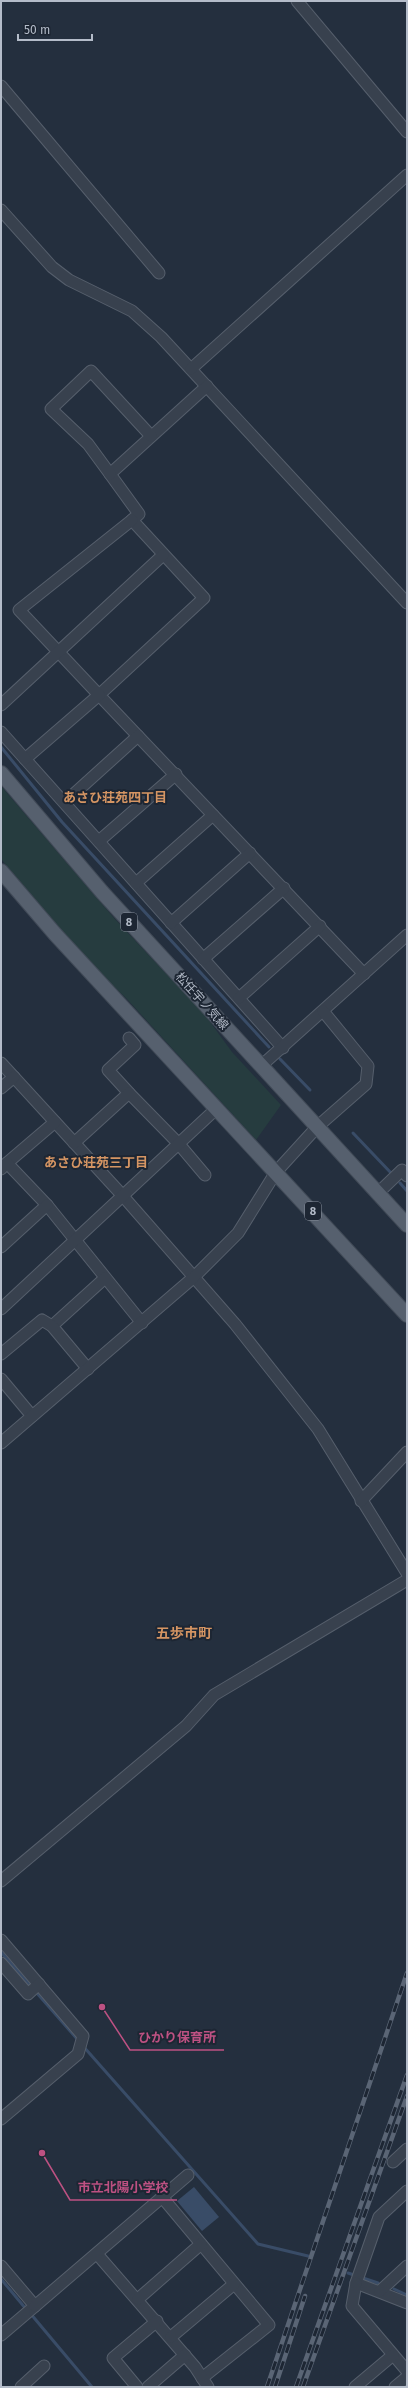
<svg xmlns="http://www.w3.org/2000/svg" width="408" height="2388" font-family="'Fira Sans','Noto Sans JP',sans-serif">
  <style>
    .green { fill: #263c3f }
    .water { fill: #394c67 }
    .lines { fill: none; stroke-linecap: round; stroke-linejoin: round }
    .stream { stroke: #394c67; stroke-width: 3 }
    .minor-casing { stroke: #565f6c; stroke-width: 13 }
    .major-casing { stroke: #414a57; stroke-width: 16 }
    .minor { stroke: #38414e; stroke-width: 11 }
    .major { stroke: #56606e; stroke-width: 14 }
    .rail-casing { stroke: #5a6575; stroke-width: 4.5 }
    .rail { stroke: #1d2633; stroke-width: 3; stroke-dasharray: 9; stroke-linecap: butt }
    .labels { text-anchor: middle; stroke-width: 4; stroke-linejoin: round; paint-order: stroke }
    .shield { fill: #1d2633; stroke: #878f9c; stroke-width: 1 }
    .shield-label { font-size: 11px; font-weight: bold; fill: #b4bcc9 }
    .street-label { font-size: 12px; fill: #b4bcc9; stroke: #1d2633 }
    .neighbourhood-label { font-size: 13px; font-weight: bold; fill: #d59563; stroke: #1d2633 }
    .quarter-label { font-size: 14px; font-weight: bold; fill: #d59563; stroke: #1d2633 }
    .leader { fill: none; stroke: #bd5182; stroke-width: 1.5 }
    .callout-dot { fill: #bd5182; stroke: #1d2633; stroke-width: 1.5 }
    .callout-label { font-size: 13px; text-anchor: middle; font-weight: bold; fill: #bd5182; stroke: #1d2633; stroke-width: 4; stroke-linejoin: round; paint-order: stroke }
  </style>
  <rect width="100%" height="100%" fill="#242f3e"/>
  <!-- green -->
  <path class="green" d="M 1,786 L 114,918 L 205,1015 L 232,1052 L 281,1105 L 256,1140 L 126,998 L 94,968 L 1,859 Z"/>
  <!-- water -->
  <path class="water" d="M 194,2187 L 219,2217 L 202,2231 L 177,2201 Z"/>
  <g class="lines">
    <!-- stream -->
    <g class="stream">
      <path d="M 1,747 L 62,822 L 269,1047"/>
      <path d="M 280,1059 L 310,1090"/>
      <path d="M 353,1133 L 392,1174"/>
      <path d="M 400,1183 L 407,1191"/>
      <path d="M 1,1952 L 78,2040"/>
      <path d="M 83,2046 L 258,2244 L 308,2256"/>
      <path d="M 348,2273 L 378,2283"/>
      <path d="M 1,2279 L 26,2309"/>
      <path d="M 394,2289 L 407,2295"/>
      <path d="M 30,2313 L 92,2387"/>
    </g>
    <!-- minor casing -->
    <g class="minor-casing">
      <g id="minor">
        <path d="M 297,1 L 407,132"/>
        <path d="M 1,86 L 159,273"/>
        <path d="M 1,210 L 52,267 L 69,280 L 132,311 L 161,337 L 407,603"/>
        <path d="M 191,369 L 407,175"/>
        <path d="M 207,386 L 110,474 L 139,514 L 132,520 L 204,598 L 99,695 L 364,974"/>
        <path d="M 110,474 L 88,444 L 51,409 L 91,371 L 151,436"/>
        <path d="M 132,520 L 19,610 L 99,695 L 25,759 L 283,1048"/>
        <path d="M 1,705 L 163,555"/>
        <path d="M 1,732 L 25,759"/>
        <path d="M 65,802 L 138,736"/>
        <path d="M 99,841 L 176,774"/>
        <path d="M 136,883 L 213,815"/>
        <path d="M 171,923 L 250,853"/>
        <path d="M 203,959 L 284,888"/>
        <path d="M 239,998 L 320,926"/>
        <path d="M 1,1063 L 122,1195 L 235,1324 L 318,1429 L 407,1573"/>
        <path d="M 261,1066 L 407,935"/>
        <path d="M 1,1088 L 14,1077"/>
        <path d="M 129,1093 L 108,1070 L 135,1045 L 129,1038"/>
        <path d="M 74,1143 L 129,1093 L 178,1143 L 205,1175"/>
        <path d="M 7,1163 L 55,1122"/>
        <path d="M 1,1169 L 7,1163 L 47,1205 L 142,1323"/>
        <path d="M 378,1193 L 402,1170 L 407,1176"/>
        <path d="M 1,1247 L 47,1205"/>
        <path d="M 1,1309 L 217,1108"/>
        <path d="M 52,1326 L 105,1278"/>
        <path d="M 1,1354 L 42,1320 L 52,1326 L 88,1369"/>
        <path d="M 1,1379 L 32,1416"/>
        <path d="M 1,1443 L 194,1277 L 238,1233 L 276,1172 L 317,1127 L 366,1084 L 368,1066 L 323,1011"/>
        <path d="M 361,1501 L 407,1452"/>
        <path d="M 1,1881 L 186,1726 L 214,1695 L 407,1580"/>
        <path d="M 1,1940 L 83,2036 L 78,2054 L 1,2119"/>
        <path d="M 1,1963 L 28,1994 L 39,1984"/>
        <path d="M 393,2162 L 407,2149"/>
        <path d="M 407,2191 L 379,2217 L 356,2283 L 407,2303"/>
        <path d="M 162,2197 L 269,2325 L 202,2378"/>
        <path d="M 97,2254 L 195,2367 L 208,2387"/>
        <path d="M 1,2266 L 35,2306 L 1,2335"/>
        <path d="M 356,2283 L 352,2306 L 407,2371"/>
        <path d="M 380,2291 L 407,2266"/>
        <path d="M 138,2299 L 201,2244"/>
        <path d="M 35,2306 L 188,2175"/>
        <path d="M 171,2337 L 234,2284"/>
        <path d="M 21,2387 L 44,2366"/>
        <path d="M 137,2387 L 113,2358 L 157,2321"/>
        <path d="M 148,2387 L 185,2355"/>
        <path d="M 355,2387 L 393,2355"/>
        <path d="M 395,2387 L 407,2377"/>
      </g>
    </g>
    <!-- major casing -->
    <g class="major-casing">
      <g id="major">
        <path d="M 1,773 L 102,892 L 407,1225"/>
        <path d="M 1,871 L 55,934 L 407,1315"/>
      </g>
    </g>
    <!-- minor -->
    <use href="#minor" class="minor"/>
    <!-- major -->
    <use href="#major" class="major"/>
    <!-- rail casing -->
    <g class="rail-casing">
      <g id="rail">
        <path d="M 267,2387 L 407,1973"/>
        <path d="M 275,2387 L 305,2296"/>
        <path d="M 296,2387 L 407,2075"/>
        <path d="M 303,2387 L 407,2096"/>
      </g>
    </g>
    <!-- rail -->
    <use href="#rail" class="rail"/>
  </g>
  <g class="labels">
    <!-- shield labels -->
    <g class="shield">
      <rect x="121" y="913" width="16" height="18" rx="3"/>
      <rect x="305" y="1202" width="16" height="18" rx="3"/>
    </g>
    <g class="shield-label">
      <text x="129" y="926">8</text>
      <text x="313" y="1215">8</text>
    </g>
    <!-- street labels -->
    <g class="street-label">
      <text transform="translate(202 1001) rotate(48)" y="4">松任宇ノ気線</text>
    </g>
    <!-- neighbourhood labels -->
    <g class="neighbourhood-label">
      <text x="115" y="802">あさひ荘苑四丁目</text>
      <text x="96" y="1167">あさひ荘苑三丁目</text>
    </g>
    <!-- quarter labels -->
    <g class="quarter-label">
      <text x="184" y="1638">五歩市町</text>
    </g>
  </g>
  <!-- callouts -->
  <path class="leader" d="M102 2007L130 2050H224M42 2153L70 2200H177"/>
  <g class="callout-dot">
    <circle cx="102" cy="2007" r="4"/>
    <circle cx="42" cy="2153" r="4"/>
  </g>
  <g class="callout-label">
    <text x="177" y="2042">ひかり保育所</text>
    <text x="123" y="2192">市立北陽小学校</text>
  </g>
  <!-- border -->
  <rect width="408" height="2388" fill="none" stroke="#b4bcc9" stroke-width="4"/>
  <!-- scale -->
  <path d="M18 34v6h74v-6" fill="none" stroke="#b4bcc9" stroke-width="2"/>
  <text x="24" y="34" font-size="12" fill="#b4bcc9" stroke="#1d2633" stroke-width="3" paint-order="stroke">50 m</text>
</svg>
